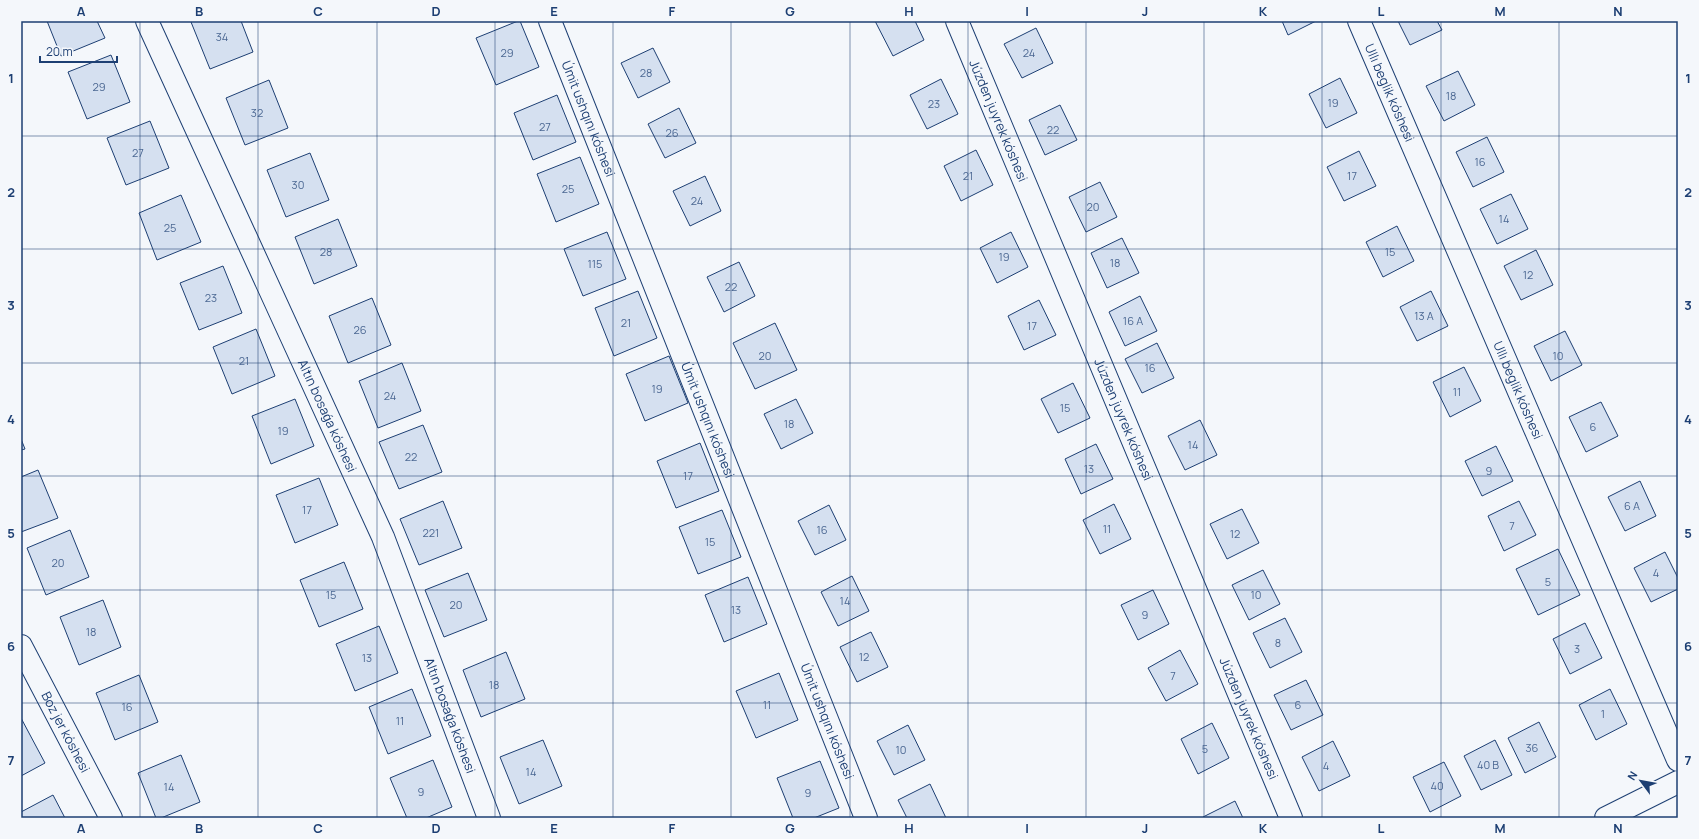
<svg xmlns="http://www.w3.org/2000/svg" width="1699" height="839" font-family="Manrope,sans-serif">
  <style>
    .building { fill: #d5e0f0; stroke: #1d3f73 }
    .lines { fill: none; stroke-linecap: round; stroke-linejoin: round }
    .minor-casing { stroke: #1d3f73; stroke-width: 24 }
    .minor { stroke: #f4f7fb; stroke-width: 22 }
    .grid { fill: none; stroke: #1d3f73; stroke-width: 1; stroke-opacity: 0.55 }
    .labels { text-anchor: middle; stroke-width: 3; stroke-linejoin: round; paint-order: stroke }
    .number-label { font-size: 11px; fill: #4b6792 }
    .street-label { font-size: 13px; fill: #1d3f73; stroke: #f4f7fb }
    .neatline { fill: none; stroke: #1d3f73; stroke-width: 1.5 }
    .grid-label { font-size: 13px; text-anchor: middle; font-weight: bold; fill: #1d3f73 }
  </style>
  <rect width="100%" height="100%" fill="#f4f7fb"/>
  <!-- building -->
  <g class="building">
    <path d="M 47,21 L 97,21 L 105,38 L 61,56 Z"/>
    <path d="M 194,21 L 241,21 L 253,52 L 210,69 L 191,22 Z"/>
    <path d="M 518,21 L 520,21 L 539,67 L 496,85 L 476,38 Z"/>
    <path d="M 875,21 L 915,21 L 924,40 L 893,56 Z"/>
    <path d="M 1282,21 L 1316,21 L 1288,35 Z"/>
    <path d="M 1398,21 L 1437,21 L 1442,30 L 1410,45 Z"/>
    <path d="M 1036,28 L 1053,63 L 1022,78 L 1004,44 Z"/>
    <path d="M 653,48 L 670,82 L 638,98 L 621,63 Z"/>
    <path d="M 111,55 L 130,102 L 87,119 L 68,72 Z"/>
    <path d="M 1458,71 L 1475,105 L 1444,121 L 1426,86 Z"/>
    <path d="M 1340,78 L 1357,113 L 1326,128 L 1309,94 Z"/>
    <path d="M 941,79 L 958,114 L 927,129 L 910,95 Z"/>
    <path d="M 269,80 L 288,128 L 245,145 L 226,98 Z"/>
    <path d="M 557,95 L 576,142 L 533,160 L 514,113 Z"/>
    <path d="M 1060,105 L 1077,140 L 1045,155 L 1029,120 Z"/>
    <path d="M 679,108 L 696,143 L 665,158 L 648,124 Z"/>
    <path d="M 150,121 L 169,168 L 126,185 L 107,138 Z"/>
    <path d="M 1487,137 L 1504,172 L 1473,187 L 1456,152 Z"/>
    <path d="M 976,150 L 993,185 L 961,201 L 944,166 Z"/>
    <path d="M 1359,151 L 1376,186 L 1344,201 L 1327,167 Z"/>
    <path d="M 310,153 L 329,200 L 286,217 L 267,170 Z"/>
    <path d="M 580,157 L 599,204 L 556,222 L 537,174 Z"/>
    <path d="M 705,176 L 721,211 L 690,226 L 673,191 Z"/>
    <path d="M 1100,182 L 1117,217 L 1086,232 L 1069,197 Z"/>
    <path d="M 1511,194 L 1528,229 L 1497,244 L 1480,209 Z"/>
    <path d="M 181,195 L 201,242 L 157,260 L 139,213 Z"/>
    <path d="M 338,219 L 357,266 L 314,284 L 295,237 Z"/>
    <path d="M 1397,226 L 1414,261 L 1383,277 L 1366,242 Z"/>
    <path d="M 607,232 L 626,279 L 583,296 L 564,249 Z"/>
    <path d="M 1011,232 L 1028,267 L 997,283 L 980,248 Z"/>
    <path d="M 1122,238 L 1139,273 L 1107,288 L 1091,253 Z"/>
    <path d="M 1536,250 L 1553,285 L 1521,300 L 1504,266 Z"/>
    <path d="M 739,262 L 755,296 L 724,312 L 707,277 Z"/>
    <path d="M 223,266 L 242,313 L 199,330 L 180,283 Z"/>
    <path d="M 638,291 L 657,338 L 614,356 L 595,308 Z"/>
    <path d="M 1431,291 L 1448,326 L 1417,341 L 1400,307 Z"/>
    <path d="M 1140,296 L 1157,331 L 1125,346 L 1109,312 Z"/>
    <path d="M 372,298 L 391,345 L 348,363 L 329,316 Z"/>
    <path d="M 1039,300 L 1056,335 L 1024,350 L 1008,316 Z"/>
    <path d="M 775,323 L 797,370 L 755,389 L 733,343 Z"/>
    <path d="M 256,329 L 275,376 L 232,394 L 213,347 Z"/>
    <path d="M 1565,331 L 1582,365 L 1551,381 L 1534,346 Z"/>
    <path d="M 1157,343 L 1174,378 L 1142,393 L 1125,359 Z"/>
    <path d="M 669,356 L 688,403 L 645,421 L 626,374 Z"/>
    <path d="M 402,363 L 421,411 L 378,428 L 359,381 Z"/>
    <path d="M 1464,367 L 1481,401 L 1450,417 L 1433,382 Z"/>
    <path d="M 1073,383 L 1090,418 L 1058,433 L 1041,399 Z"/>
    <path d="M 295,399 L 314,446 L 271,464 L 252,416 Z"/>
    <path d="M 796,399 L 813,433 L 781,449 L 764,414 Z"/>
    <path d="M 1601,402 L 1618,436 L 1586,452 L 1569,417 Z"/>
    <path d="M 1200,420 L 1217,455 L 1185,470 L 1168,436 Z"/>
    <path d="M 423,425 L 442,472 L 399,489 L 379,442 Z"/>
    <path d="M 21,439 L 25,449 L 21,450 Z"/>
    <path d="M 700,443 L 719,491 L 676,508 L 657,461 Z"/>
    <path d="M 1096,444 L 1113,479 L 1081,494 L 1065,459 Z"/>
    <path d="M 1496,446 L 1513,481 L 1482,496 L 1465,461 Z"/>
    <path d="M 38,470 L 58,518 L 21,532 L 21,477 Z"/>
    <path d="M 319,478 L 338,525 L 295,543 L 276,495 Z"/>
    <path d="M 1640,481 L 1656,516 L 1625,531 L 1608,497 Z"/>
    <path d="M 443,501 L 462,548 L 419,565 L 400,519 Z"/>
    <path d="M 1519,501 L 1536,535 L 1504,551 L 1488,516 Z"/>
    <path d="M 1114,504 L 1131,539 L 1100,554 L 1083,520 Z"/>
    <path d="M 829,505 L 846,540 L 815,555 L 798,521 Z"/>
    <path d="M 1242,509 L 1259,543 L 1227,559 L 1210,524 Z"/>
    <path d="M 722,510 L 741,557 L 698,574 L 679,527 Z"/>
    <path d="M 70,530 L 89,577 L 46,595 L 27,548 Z"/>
    <path d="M 1558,549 L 1580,595 L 1538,615 L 1516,569 Z"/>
    <path d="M 1665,552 L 1678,578 L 1678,589 L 1651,602 L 1634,568 Z"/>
    <path d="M 344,562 L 363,609 L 319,627 L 300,580 Z"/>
    <path d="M 1263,570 L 1280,604 L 1249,620 L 1232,585 Z"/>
    <path d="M 468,573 L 487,620 L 444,637 L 425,590 Z"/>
    <path d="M 852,576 L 869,611 L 838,626 L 821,592 Z"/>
    <path d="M 748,577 L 767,624 L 724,642 L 705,595 Z"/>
    <path d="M 1153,590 L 1169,624 L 1138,640 L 1121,605 Z"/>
    <path d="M 103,600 L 121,647 L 79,665 L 60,617 Z"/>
    <path d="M 1285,618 L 1302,652 L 1270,668 L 1253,633 Z"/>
    <path d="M 1585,623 L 1602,658 L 1570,674 L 1553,639 Z"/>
    <path d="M 379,626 L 398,673 L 355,691 L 336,644 Z"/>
    <path d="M 871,632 L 888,667 L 857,682 L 840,647 Z"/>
    <path d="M 1180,650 L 1198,684 L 1166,701 L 1148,668 Z"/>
    <path d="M 506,652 L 525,699 L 481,717 L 463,670 Z"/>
    <path d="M 779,673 L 798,720 L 756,738 L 736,691 Z"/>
    <path d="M 139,675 L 158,722 L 115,740 L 96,693 Z"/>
    <path d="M 1306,680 L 1323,715 L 1291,730 L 1274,695 Z"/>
    <path d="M 412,689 L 431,736 L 388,754 L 369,707 Z"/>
    <path d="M 1610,689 L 1627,724 L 1596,740 L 1579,705 Z"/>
    <path d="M 21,718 L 45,763 L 21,776 Z"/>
    <path d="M 1539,722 L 1556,757 L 1525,773 L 1508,738 Z"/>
    <path d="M 1212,723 L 1229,758 L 1198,774 L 1181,739 Z"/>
    <path d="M 908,725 L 925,760 L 894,775 L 877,741 Z"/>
    <path d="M 543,740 L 562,786 L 519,804 L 500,757 Z"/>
    <path d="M 1495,740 L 1512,775 L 1481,790 L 1464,756 Z"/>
    <path d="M 1333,741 L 1350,776 L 1319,791 L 1302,757 Z"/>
    <path d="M 181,755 L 200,802 L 161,818 L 156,818 L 138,773 Z"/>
    <path d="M 433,760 L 452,807 L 426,818 L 407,818 L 390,778 Z"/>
    <path d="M 820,761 L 839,808 L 814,818 L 793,818 L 777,778 Z"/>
    <path d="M 1444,762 L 1461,796 L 1430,812 L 1413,777 Z"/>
    <path d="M 930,784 L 946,818 L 907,818 L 898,800 Z"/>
    <path d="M 53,795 L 65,818 L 21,818 L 21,812 Z"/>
    <path d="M 1235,801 L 1243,818 L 1204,818 L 1203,817 Z"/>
  </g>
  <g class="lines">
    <!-- minor casing -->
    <g class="minor-casing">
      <g id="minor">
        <path id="s1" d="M 147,21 L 383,537 L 489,818"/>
        <path id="s2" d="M 550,21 L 866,818"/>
        <path id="s3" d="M 957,21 L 1291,818"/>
        <path id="s4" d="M 1359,21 L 1678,760"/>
        <path id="s5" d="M 21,646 L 111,818"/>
        <path d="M 1606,818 L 1678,782"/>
      </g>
    </g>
    <!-- minor -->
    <use href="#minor" class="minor"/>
  </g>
  <!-- grid -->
  <path class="grid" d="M 140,21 L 140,818M 258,21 L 258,818M 377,21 L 377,818M 495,21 L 495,818M 613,21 L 613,818M 731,21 L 731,818M 850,21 L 850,818M 968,21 L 968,818M 1086,21 L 1086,818M 1204,21 L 1204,818M 1322,21 L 1322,818M 1441,21 L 1441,818M 1559,21 L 1559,818M 21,136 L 1678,136M 21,249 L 1678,249M 21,363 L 1678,363M 21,476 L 1678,476M 21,590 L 1678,590M 21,703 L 1678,703"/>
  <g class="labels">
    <!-- number labels -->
    <g class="number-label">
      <text x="222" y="41">34</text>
      <text x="507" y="57">29</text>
      <text x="1029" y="57">24</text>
      <text x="646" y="77">28</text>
      <text x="99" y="91">29</text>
      <text x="1451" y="100">18</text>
      <text x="1333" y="107">19</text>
      <text x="934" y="108">23</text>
      <text x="257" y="117">32</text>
      <text x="545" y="131">27</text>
      <text x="1053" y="134">22</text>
      <text x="672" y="137">26</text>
      <text x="138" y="157">27</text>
      <text x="1480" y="166">16</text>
      <text x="968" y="180">21</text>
      <text x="1352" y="180">17</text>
      <text x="298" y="189">30</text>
      <text x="568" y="193">25</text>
      <text x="697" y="205">24</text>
      <text x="1093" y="211">20</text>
      <text x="1504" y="223">14</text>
      <text x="170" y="232">25</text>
      <text x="326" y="256">28</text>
      <text x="1390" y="256">15</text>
      <text x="1004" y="261">19</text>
      <text x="1115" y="267">18</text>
      <text x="595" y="268">115</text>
      <text x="1528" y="279">12</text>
      <text x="731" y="291">22</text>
      <text x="211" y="302">23</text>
      <text x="1424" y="320">13 А</text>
      <text x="1133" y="325">16 А</text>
      <text x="626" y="327">21</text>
      <text x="1032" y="330">17</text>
      <text x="360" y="334">26</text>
      <text x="765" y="360">20</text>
      <text x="1558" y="360">10</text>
      <text x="244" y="365">21</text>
      <text x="1150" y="372">16</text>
      <text x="657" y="393">19</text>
      <text x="1457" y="396">11</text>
      <text x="390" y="400">24</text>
      <text x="1065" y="412">15</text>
      <text x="789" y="428">18</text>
      <text x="1593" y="431">6</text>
      <text x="283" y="435">19</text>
      <text x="1193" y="449">14</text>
      <text x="411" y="461">22</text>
      <text x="1089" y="473">13</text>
      <text x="1489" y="475">9</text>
      <text x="688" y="480">17</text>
      <text x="1632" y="510">6 А</text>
      <text x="307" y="514">17</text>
      <text x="1512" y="530">7</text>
      <text x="1107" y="533">11</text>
      <text x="822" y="534">16</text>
      <text x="431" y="537">221</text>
      <text x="1235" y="538">12</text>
      <text x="710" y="546">15</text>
      <text x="58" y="567">20</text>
      <text x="1656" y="577">4</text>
      <text x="1548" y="586">5</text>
      <text x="331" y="599">15</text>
      <text x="1256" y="599">10</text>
      <text x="845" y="605">14</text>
      <text x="456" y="609">20</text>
      <text x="736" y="614">13</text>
      <text x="1145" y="619">9</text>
      <text x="91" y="636">18</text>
      <text x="1278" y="647">8</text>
      <text x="1577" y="653">3</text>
      <text x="864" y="661">12</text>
      <text x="367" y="662">13</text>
      <text x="1173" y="680">7</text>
      <text x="494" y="689">18</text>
      <text x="767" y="709">11</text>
      <text x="1298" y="709">6</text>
      <text x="127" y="711">16</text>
      <text x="1603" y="718">1</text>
      <text x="400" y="725">11</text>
      <text x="1532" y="752">36</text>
      <text x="1205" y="753">5</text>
      <text x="901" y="754">10</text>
      <text x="1488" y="769">40 В</text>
      <text x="1326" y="770">4</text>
      <text x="531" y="776">14</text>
      <text x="1437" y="790">40</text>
      <text x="169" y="791">14</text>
      <text x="421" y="796">9</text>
      <text x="808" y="797">9</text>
    </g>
    <!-- street labels -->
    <g class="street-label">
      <text dy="5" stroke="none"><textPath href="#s4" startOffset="78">Ullı beglik kóshesi</textPath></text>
      <text dy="5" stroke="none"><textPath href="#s2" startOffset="105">Úmit ushqını kóshesi</textPath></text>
      <text dy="5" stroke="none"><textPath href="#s3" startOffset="108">Júzden juyrek kóshesi</textPath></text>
      <text dy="5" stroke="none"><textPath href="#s4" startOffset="402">Ullı beglik kóshesi</textPath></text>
      <text dy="5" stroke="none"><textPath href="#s1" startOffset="434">Altın bosaǵa kóshesi</textPath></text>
      <text dy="5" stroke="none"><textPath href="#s2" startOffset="429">Úmit ushqını kóshesi</textPath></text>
      <text dy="5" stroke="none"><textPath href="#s3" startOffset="432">Júzden juyrek kóshesi</textPath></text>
      <text dy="5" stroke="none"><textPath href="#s1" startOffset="758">Altın bosaǵa kóshesi</textPath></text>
      <text dy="5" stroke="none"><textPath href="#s3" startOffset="756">Júzden juyrek kóshesi</textPath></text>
      <text dy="5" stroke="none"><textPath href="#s2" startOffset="753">Úmit ushqını kóshesi</textPath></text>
      <text dy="5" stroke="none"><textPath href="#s5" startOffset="97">Boz jer kóshesi</textPath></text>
    </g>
  </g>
  <!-- border -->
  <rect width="1699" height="839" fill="none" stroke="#f4f7fb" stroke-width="44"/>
  <!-- north arrow -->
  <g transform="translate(1641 781) rotate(302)" stroke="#f4f7fb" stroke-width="3" paint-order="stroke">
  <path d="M0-3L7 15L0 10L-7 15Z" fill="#1d3f73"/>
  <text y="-6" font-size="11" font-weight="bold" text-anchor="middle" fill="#1d3f73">N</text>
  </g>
  <!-- scale -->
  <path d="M40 56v6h77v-6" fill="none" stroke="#1d3f73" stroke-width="2"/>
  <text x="46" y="56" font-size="12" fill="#1d3f73" stroke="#f4f7fb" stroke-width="3" paint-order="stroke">20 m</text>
  <rect x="22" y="22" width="1655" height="795" class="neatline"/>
  <g class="grid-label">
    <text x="81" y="16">A</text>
    <text x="199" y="16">B</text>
    <text x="318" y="16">C</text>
    <text x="436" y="16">D</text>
    <text x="554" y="16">E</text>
    <text x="672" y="16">F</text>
    <text x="790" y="16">G</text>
    <text x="909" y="16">H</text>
    <text x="1027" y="16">I</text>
    <text x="1145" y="16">J</text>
    <text x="1263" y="16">K</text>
    <text x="1381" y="16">L</text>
    <text x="1500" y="16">M</text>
    <text x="1618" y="16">N</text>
    <text x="11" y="83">1</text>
    <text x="1688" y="83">1</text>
    <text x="11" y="197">2</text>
    <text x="1688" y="197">2</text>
    <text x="11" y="310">3</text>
    <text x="1688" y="310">3</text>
    <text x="11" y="424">4</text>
    <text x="1688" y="424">4</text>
    <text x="11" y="538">5</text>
    <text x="1688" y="538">5</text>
    <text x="11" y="651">6</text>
    <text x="1688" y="651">6</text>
    <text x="11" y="765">7</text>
    <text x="1688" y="765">7</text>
    <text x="81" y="833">A</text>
    <text x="199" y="833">B</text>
    <text x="318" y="833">C</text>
    <text x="436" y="833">D</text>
    <text x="554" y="833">E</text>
    <text x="672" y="833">F</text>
    <text x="790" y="833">G</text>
    <text x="909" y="833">H</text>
    <text x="1027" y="833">I</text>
    <text x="1145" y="833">J</text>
    <text x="1263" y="833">K</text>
    <text x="1381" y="833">L</text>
    <text x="1500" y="833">M</text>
    <text x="1618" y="833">N</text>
  </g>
</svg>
